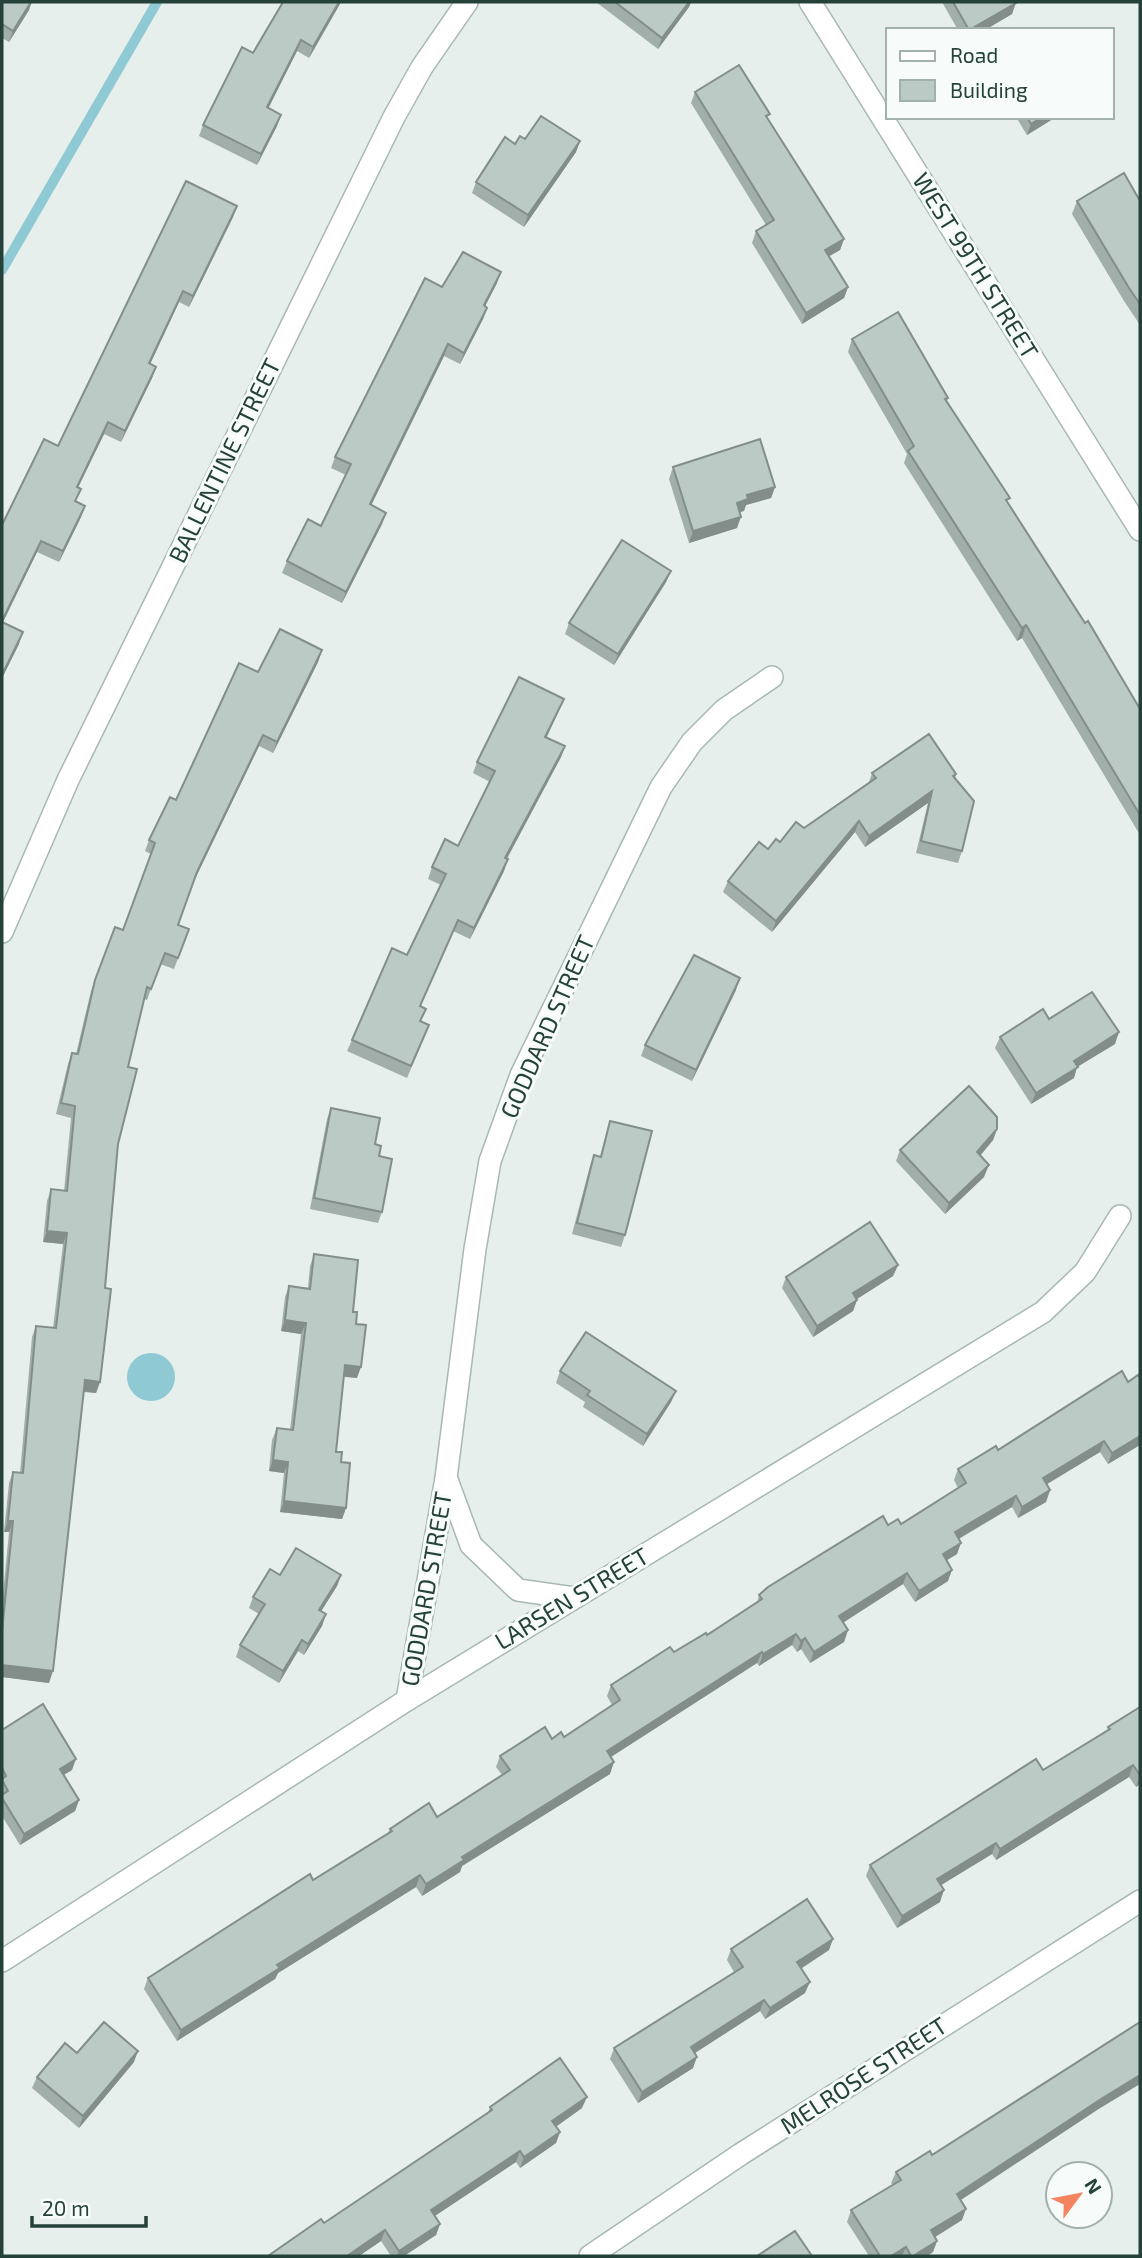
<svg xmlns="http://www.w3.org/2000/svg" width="1142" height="2258" font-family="'Exo 2',sans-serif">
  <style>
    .water { fill: #8ec9d4 }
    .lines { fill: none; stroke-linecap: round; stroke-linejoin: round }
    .stream { stroke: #8ec9d4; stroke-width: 10 }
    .street-casing { stroke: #a8b8b2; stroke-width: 24 }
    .street { stroke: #fff; stroke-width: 21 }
    .wall { fill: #a1aea9 }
    .shaded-wall { fill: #838d89 }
    .building { fill: #bbcac4; stroke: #838d89; stroke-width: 2 }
    .labels { text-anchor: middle; stroke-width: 6; stroke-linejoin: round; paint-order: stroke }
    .street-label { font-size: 24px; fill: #24423a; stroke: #f7fbf9 }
  </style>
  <rect width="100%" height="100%" fill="#e6efeb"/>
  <!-- water -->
  <circle class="water" cx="151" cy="1377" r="24"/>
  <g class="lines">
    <!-- stream -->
    <path class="stream" d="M 2,270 L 157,2"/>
    <!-- street casing -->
    <g class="street-casing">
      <g id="street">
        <path d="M 810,2 L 1140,530"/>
        <path d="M 2,932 L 68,780 L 394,117 L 422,67 L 467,2"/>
        <path d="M 447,1480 L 471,1545 L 518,1590 L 574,1598"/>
        <path d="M 407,1700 L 446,1478 L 475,1249 L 490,1161 L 521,1075 L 661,787 L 692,742 L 724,710 L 772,677"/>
        <path d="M 2,1961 L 407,1700 L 1043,1312 L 1085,1272 L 1120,1216"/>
        <path d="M 590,2256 L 741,2154 L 1140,1901"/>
      </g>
    </g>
    <!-- street -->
    <use href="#street" class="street"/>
  </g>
  <!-- wall -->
  <g class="wall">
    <path d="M 2,2 L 32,2 L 29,10 L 9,42 L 2,38 Z"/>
    <path d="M 341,2 L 309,58 L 297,51 L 268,108 L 277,126 L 257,165 L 199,136 L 203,125 L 253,53 Z"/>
    <path d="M 596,2 L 691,2 L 689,7 L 658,49 Z"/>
    <path d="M 942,2 L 1015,2 L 1012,14 L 985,30 L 958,30 Z"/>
    <path d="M 695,92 L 768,119 L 844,239 L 840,250 L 829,256 L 848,287 L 844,298 L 802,324 L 752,243 L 756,231 L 766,225 L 691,103 Z"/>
    <path d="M 1016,117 L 1056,117 L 1027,135 Z"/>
    <path d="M 580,141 L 576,152 L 524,227 L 472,193 L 476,182 L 515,144 Z"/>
    <path d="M 1077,201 L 1140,201 L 1140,325 L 1124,301 L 1072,214 Z"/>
    <path d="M 237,206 L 233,217 L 189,307 L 179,302 L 150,364 L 156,367 L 152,378 L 121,442 L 104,434 L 78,487 L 76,502 L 85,506 L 81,517 L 59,562 L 37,552 L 3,622 L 19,644 L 2,678 L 2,525 L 58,446 Z"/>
    <path d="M 497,283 L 485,306 L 487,308 L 483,319 L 460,364 L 444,356 L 371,505 L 386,513 L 382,524 L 342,603 L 282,573 L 287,561 L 321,526 L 346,475 L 331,468 L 335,457 L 442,287 Z"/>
    <path d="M 852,339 L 948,398 L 947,401 L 1008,503 L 1140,709 L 1140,835 L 1022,638 L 1017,641 L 904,463 L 907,454 L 848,352 Z"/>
    <path d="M 673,467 L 775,487 L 771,498 L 746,505 L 744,511 L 739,512 L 737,528 L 689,543 L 669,479 Z"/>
    <path d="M 671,571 L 666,582 L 614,665 L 565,634 L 569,623 Z"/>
    <path d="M 322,650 L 318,662 L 273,753 L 259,746 L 193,883 L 178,925 L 189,929 L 174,969 L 160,964 L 147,1000 L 144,999 L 128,1067 L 118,1144 L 105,1288 L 100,1382 L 96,1393 L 83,1392 L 49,1683 L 2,1677 L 2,1604 L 9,1532 L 4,1532 L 9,1483 L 13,1472 L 20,1473 L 32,1337 L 36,1326 L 53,1328 L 63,1244 L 43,1242 L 47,1201 L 51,1189 L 64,1191 L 71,1118 L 56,1114 L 68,1064 L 72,1053 L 76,1054 L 91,991 L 115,927 L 123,930 L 151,854 L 145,851 L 149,840 L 176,800 Z"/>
    <path d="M 564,699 L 559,710 L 547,737 L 565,746 L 561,757 L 507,859 L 504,871 L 470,939 L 453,931 L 420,1006 L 421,1021 L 425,1036 L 407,1078 L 347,1051 L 352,1040 L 407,955 L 441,885 L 428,879 L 432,867 L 458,846 L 490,782 L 473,773 L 477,762 Z"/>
    <path d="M 872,773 L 956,774 L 955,779 L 962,851 L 958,863 L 916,853 L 928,803 L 865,847 L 855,832 L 772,932 L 723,892 L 728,881 L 768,849 L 804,828 L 869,782 Z"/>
    <path d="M 736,990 L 692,1081 L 641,1056 L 645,1045 Z"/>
    <path d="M 1049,1019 L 1115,1044 L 1077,1067 L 1074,1078 L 1031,1104 L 995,1048 L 1000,1037 Z"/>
    <path d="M 331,1108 L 375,1144 L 379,1156 L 382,1212 L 378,1223 L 310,1209 L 327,1119 Z"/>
    <path d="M 610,1121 L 625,1235 L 621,1247 L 572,1234 L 590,1166 L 594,1155 L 600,1157 Z"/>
    <path d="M 997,1129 L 993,1140 L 980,1156 L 984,1177 L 945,1214 L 896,1161 L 900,1150 Z"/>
    <path d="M 314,1254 L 353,1312 L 356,1324 L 357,1378 L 344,1377 L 336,1452 L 341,1462 L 346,1508 L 342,1519 L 280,1512 L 284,1473 L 269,1471 L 272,1440 L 277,1428 L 290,1430 L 301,1334 L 281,1331 L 285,1297 L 289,1286 L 308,1288 L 310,1266 Z"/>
    <path d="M 898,1265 L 893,1276 L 857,1299 L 853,1311 L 813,1337 L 782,1288 L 786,1277 Z"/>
    <path d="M 560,1371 L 676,1391 L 671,1402 L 643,1446 L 583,1407 L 585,1402 L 556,1383 Z"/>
    <path d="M 1140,1378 L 1140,1445 L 1108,1464 L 1100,1452 L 1046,1484 L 1050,1490 L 1046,1502 L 1018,1518 L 1012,1507 L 959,1539 L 957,1554 L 947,1560 L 948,1581 L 915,1602 L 903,1584 L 843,1622 L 848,1630 L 844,1642 L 810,1663 L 801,1649 L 797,1652 L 792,1645 L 759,1666 L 757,1663 L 611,1757 L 610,1774 L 462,1866 L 460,1872 L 422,1896 L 416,1887 L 278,1973 L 275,1979 L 177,2041 L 144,1989 L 148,1978 L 313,1880 L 388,1833 L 390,1829 L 437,1817 L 502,1775 L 496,1767 L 500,1756 L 552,1739 L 564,1737 L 612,1705 L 607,1696 L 611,1685 L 707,1635 L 757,1603 L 759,1595 L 888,1525 L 901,1524 L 958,1488 L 954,1480 L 958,1469 L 998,1450 L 1128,1382 Z"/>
    <path d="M 280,1575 L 341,1575 L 337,1586 L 321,1611 L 326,1614 L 322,1626 L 304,1655 L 298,1651 L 279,1683 L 236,1657 L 240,1645 L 259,1614 L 249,1608 L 253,1597 Z"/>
    <path d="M 1140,1707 L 1140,1784 L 1136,1787 L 1129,1777 L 996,1860 L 992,1854 L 941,1885 L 940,1902 L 897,1928 L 866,1876 L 870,1865 L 1043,1770 L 1107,1730 L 1108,1727 Z"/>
    <path d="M 2,1730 L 72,1770 L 63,1775 L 79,1800 L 75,1811 L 20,1845 L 2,1816 Z"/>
    <path d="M 731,1949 L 829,1950 L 801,1968 L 805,1993 L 765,2019 L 760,2011 L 695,2053 L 693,2068 L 638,2103 L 610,2059 L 614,2048 L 734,1972 L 727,1960 Z"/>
    <path d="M 77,2053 L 134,2062 L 79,2128 L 32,2088 L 37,2077 Z"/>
    <path d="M 490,2107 L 582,2108 L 556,2127 L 560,2132 L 556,2143 L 520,2168 L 516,2162 L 435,2216 L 440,2224 L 436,2235 L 404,2256 L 391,2256 L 381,2241 L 359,2256 L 268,2256 L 324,2223 L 488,2113 Z"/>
    <path d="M 1097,2110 L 961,2200 L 962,2220 L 935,2237 L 937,2241 L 933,2252 L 927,2256 L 869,2256 L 847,2222 L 851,2210 L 893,2185 L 891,2183 L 896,2172 L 932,2155 Z"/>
  </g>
  <!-- shaded-wall -->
  <g class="shaded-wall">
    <path d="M 31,2 L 29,10 L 9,42 L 13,31 Z"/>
    <path d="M 339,2 L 341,2 L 309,58 L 313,47 Z"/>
    <path d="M 689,2 L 691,2 L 689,7 L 658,49 L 662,38 Z"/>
    <path d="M 1016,3 L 1012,14 L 985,30 L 969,30 Z"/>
    <path d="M 301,40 L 297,51 L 263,119 L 267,107 Z"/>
    <path d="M 281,115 L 277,126 L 257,165 L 261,154 Z"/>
    <path d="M 1042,117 L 1056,117 L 1027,135 L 1031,124 Z"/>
    <path d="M 580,141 L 576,152 L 524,227 L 528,215 Z"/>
    <path d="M 237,206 L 233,217 L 189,307 L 193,296 Z"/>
    <path d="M 844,239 L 840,250 L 821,261 L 825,250 Z"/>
    <path d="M 501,272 L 497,283 L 480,316 L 484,305 Z"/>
    <path d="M 848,287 L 844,298 L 802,324 L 806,313 Z"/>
    <path d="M 183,291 L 179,302 L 145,375 L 149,363 Z"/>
    <path d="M 487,308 L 483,319 L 460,364 L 464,353 Z"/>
    <path d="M 448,344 L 444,356 L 366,516 L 370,504 Z"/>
    <path d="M 156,367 L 152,378 L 121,442 L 125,431 Z"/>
    <path d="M 108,422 L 104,434 L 73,498 L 77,487 Z"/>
    <path d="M 775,487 L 771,498 L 746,505 L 744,511 L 732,514 L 737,503 L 747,495 Z"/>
    <path d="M 85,506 L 81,517 L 59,562 L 63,551 Z"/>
    <path d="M 386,513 L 382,524 L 342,603 L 346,592 Z"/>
    <path d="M 741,517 L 737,528 L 689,543 L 693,531 Z"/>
    <path d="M 41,541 L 37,552 L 2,624 L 2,621 Z"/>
    <path d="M 671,571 L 666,582 L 614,665 L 618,654 Z"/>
    <path d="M 1026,625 L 1022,638 L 1017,641 L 1022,628 Z"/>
    <path d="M 23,632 L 19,644 L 2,678 L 2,675 Z"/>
    <path d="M 322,650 L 318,662 L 273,753 L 277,742 Z"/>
    <path d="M 564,699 L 559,710 L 541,748 L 545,737 Z"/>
    <path d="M 263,735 L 259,746 L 193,883 L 197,872 Z"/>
    <path d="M 565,746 L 561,757 L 501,869 L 505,858 Z"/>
    <path d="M 932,791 L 928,803 L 865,847 L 869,836 Z"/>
    <path d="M 859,821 L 855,832 L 772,932 L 776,921 Z"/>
    <path d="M 508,859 L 504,871 L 470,939 L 474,928 Z"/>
    <path d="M 740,978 L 736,990 L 692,1081 L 696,1070 Z"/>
    <path d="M 1119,1032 L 1115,1044 L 1077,1067 L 1074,1078 L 1031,1104 L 1036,1093 L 1074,1061 Z"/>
    <path d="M 997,1129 L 993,1140 L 973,1164 L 977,1152 Z"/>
    <path d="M 989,1165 L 984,1177 L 945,1214 L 949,1203 Z"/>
    <path d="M 47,1231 L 67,1233 L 63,1244 L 43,1242 Z"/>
    <path d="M 898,1265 L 893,1276 L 849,1304 L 853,1293 Z"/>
    <path d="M 857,1300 L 853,1311 L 813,1337 L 817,1326 Z"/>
    <path d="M 285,1320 L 306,1323 L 301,1334 L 281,1331 Z"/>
    <path d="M 345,1365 L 361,1367 L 357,1378 L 341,1376 Z"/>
    <path d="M 85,1380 L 100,1382 L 96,1393 L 81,1391 Z"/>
    <path d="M 676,1391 L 671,1402 L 643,1446 L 647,1434 Z"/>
    <path d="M 1140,1436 L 1140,1445 L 1108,1464 L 1112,1453 Z"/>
    <path d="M 1104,1441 L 1100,1452 L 1039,1489 L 1043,1478 Z"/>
    <path d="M 273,1460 L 288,1462 L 284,1473 L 269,1471 Z"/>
    <path d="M 1050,1490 L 1046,1502 L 1018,1518 L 1022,1507 Z"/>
    <path d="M 1016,1496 L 1012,1507 L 951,1543 L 955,1532 Z"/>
    <path d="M 284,1501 L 346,1508 L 342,1519 L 280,1512 Z"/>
    <path d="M 8,1521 L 13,1521 L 9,1532 L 4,1532 Z"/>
    <path d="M 961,1543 L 957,1554 L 939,1565 L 943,1554 Z"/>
    <path d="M 952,1570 L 948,1581 L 915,1602 L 919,1591 Z"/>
    <path d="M 907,1573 L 903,1584 L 835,1628 L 839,1616 Z"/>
    <path d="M 341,1575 L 337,1586 L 315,1621 L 319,1610 Z"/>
    <path d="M 326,1614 L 322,1626 L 304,1655 L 308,1644 Z"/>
    <path d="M 848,1630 L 844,1642 L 810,1663 L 814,1652 Z"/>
    <path d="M 796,1634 L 792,1645 L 759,1666 L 763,1654 Z"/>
    <path d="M 805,1638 L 801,1649 L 797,1652 L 801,1641 Z"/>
    <path d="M 302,1640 L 298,1651 L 279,1683 L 283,1671 Z"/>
    <path d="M 762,1652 L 757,1663 L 603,1762 L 607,1751 Z"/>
    <path d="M 2,1665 L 53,1671 L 49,1683 L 2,1677 Z"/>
    <path d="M 76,1759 L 72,1770 L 55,1780 L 60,1769 Z"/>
    <path d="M 614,1762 L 610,1774 L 462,1866 L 460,1872 L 422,1896 L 426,1884 L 462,1857 Z"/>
    <path d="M 1133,1765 L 1129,1777 L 996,1860 L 1000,1849 Z"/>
    <path d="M 1140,1775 L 1140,1784 L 1136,1787 L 1140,1776 Z"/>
    <path d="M 79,1800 L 75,1811 L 20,1845 L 24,1834 Z"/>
    <path d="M 996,1843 L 992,1854 L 933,1890 L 937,1879 Z"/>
    <path d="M 420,1875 L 416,1887 L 278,1973 L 275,1979 L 177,2041 L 181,2030 L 277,1965 Z"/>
    <path d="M 944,1890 L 940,1902 L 897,1928 L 902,1916 Z"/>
    <path d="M 833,1939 L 829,1950 L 793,1974 L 797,1962 Z"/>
    <path d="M 810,1982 L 805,1993 L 765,2019 L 770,2008 Z"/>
    <path d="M 764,2000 L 760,2011 L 687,2058 L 691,2047 Z"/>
    <path d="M 138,2051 L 134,2062 L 79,2128 L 83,2116 Z"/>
    <path d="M 697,2057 L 693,2068 L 638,2103 L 642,2092 Z"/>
    <path d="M 1140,2075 L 1140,2084 L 1097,2110 L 953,2205 L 957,2194 L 1101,2099 Z"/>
    <path d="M 587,2097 L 582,2108 L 548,2132 L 552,2121 Z"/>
    <path d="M 560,2132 L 556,2143 L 520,2168 L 524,2157 Z"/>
    <path d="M 520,2151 L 516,2162 L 427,2221 L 431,2210 Z"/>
    <path d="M 966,2209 L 962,2220 L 927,2242 L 931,2230 Z"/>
    <path d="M 440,2224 L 436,2235 L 404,2256 L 397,2256 L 399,2251 Z"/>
    <path d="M 385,2230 L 381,2241 L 359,2256 L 347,2256 Z"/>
    <path d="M 937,2241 L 933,2252 L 927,2256 L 913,2256 Z"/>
    <path d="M 906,2247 L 902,2256 L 891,2256 Z"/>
  </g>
  <!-- building -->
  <g class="building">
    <path d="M 2,2 L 31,2 L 13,31 L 2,24 Z"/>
    <path d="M 283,2 L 339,2 L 313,47 L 301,40 L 267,107 L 281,115 L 261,154 L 203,125 L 242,47 L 253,53 Z"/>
    <path d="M 615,2 L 689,2 L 662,38 Z"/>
    <path d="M 953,2 L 1015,2 L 1016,3 L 969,30 Z"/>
    <path d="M 739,65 L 770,114 L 766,116 L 844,239 L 825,250 L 848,287 L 806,313 L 756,231 L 774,220 L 695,92 Z"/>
    <path d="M 541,116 L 580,141 L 528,215 L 476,182 L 505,137 L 515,144 L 520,136 L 525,139 Z"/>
    <path d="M 1027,117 L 1042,117 L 1031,124 Z"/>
    <path d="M 1124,173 L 1140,201 L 1140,304 L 1129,288 L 1077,201 Z"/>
    <path d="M 186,181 L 237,206 L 193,296 L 183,291 L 149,363 L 156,367 L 125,431 L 108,422 L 77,487 L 81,489 L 75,501 L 85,506 L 63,551 L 41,541 L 2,621 L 2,525 L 44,439 L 58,446 Z"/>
    <path d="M 463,252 L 501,272 L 484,305 L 487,308 L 464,353 L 448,344 L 370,504 L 386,513 L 346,592 L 287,561 L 308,519 L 321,526 L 351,464 L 335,457 L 425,278 L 442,287 Z"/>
    <path d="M 898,312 L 948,398 L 945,399 L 1010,498 L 1006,500 L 1085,623 L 1088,621 L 1140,709 L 1140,815 L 1026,625 L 1022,628 L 908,451 L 914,446 L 852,339 Z"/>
    <path d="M 760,439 L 775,487 L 747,495 L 748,499 L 737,503 L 741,517 L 693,531 L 673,467 Z"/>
    <path d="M 622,540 L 671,571 L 618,654 L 569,623 Z"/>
    <path d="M 2,622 L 23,632 L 2,675 Z"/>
    <path d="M 280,629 L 322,650 L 277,742 L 263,735 L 197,872 L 178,925 L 189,929 L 178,958 L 165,953 L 151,989 L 147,987 L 128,1067 L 137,1069 L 118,1144 L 105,1288 L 111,1289 L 100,1382 L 85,1380 L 53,1671 L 2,1665 L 2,1631 L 13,1521 L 8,1521 L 13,1472 L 23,1473 L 36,1326 L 56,1328 L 67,1233 L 47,1231 L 51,1189 L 67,1191 L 75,1106 L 61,1103 L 72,1053 L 78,1054 L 95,980 L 115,927 L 123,930 L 155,843 L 149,840 L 170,797 L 176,800 L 239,663 L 258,672 Z"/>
    <path d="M 519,677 L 564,699 L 545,737 L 565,746 L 505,858 L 508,859 L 474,928 L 458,920 L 420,1006 L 426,1009 L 420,1021 L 429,1025 L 411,1066 L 352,1040 L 392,948 L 407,955 L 446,874 L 432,867 L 445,839 L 458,846 L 495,771 L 477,762 Z"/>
    <path d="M 929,734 L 956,774 L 953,776 L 974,801 L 962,851 L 921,841 L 932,791 L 869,836 L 859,821 L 776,921 L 728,881 L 759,842 L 768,849 L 776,839 L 780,842 L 796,822 L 804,828 L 876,778 L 872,773 Z"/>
    <path d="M 694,955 L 740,978 L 696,1070 L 645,1045 Z"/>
    <path d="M 1092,992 L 1119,1032 L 1074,1061 L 1078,1067 L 1036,1093 L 1000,1037 L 1043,1009 L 1049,1019 Z"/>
    <path d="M 969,1086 L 997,1117 L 997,1129 L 977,1152 L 989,1165 L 949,1203 L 900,1150 Z"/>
    <path d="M 331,1108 L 380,1118 L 375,1144 L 381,1146 L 379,1156 L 392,1159 L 382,1212 L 314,1198 Z"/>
    <path d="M 610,1121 L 652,1131 L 625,1235 L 577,1223 L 594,1155 L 601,1157 Z"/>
    <path d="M 870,1222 L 898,1265 L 853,1293 L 857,1300 L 817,1326 L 786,1277 Z"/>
    <path d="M 314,1254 L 358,1260 L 353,1312 L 357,1312 L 356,1324 L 366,1325 L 361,1367 L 345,1365 L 336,1452 L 342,1452 L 341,1462 L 350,1463 L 346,1508 L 284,1501 L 288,1462 L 273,1460 L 277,1428 L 293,1430 L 306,1323 L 285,1320 L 289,1286 L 310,1289 Z"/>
    <path d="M 586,1332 L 676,1391 L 647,1434 L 587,1395 L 590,1391 L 560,1371 Z"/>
    <path d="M 1122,1371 L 1128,1382 L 1138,1375 L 1140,1378 L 1140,1436 L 1112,1453 L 1104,1441 L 1043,1478 L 1050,1490 L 1022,1507 L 1016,1496 L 955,1532 L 961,1543 L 943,1554 L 952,1570 L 919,1591 L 907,1573 L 839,1616 L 848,1630 L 814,1652 L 805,1638 L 801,1641 L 796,1634 L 763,1654 L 762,1652 L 607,1751 L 614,1762 L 462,1857 L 464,1860 L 426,1884 L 420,1875 L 277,1965 L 280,1968 L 181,2030 L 148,1978 L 310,1874 L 313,1880 L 392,1831 L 390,1829 L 429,1803 L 437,1817 L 510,1770 L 500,1756 L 545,1727 L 552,1739 L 561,1732 L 564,1737 L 620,1700 L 611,1685 L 670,1647 L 674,1652 L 706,1633 L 707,1635 L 762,1599 L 759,1595 L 768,1587 L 883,1516 L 888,1525 L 898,1519 L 901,1524 L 966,1483 L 958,1469 L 996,1446 L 998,1450 Z"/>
    <path d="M 296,1548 L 341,1575 L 319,1610 L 326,1614 L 308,1644 L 302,1640 L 283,1671 L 240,1645 L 265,1604 L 253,1597 L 270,1569 L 280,1575 Z"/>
    <path d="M 43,1704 L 76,1759 L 60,1769 L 79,1800 L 24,1834 L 2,1798 L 2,1795 L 8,1791 L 2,1780 L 2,1779 L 6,1776 L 2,1768 L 2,1730 Z"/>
    <path d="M 1140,1707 L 1140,1775 L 1133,1765 L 1000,1849 L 996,1843 L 937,1879 L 944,1890 L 902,1916 L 870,1865 L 1036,1759 L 1043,1770 L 1110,1729 L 1108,1727 Z"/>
    <path d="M 807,1899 L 833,1939 L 797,1962 L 810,1982 L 770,2008 L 764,2000 L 691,2047 L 697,2057 L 642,2092 L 614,2048 L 743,1967 L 731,1949 Z"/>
    <path d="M 104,2022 L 138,2051 L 83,2116 L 37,2077 L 65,2043 L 77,2053 Z"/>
    <path d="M 1140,2022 L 1140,2075 L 1101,2099 L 957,2194 L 966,2209 L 931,2230 L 937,2241 L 913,2256 L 911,2256 L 906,2247 L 891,2256 L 880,2256 L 851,2210 L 901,2180 L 896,2172 L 930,2151 L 932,2155 Z"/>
    <path d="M 560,2058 L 587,2097 L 552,2121 L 560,2132 L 524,2157 L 520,2151 L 431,2210 L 440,2224 L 399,2251 L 385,2230 L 347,2256 L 268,2256 L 321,2219 L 324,2223 L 492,2110 L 490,2107 Z"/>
    <path d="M 795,2231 L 812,2256 L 757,2256 Z"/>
  </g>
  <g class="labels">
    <!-- street labels -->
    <g class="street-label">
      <text transform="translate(975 266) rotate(58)" y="8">WEST 99TH STREET</text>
      <text transform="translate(225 461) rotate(-64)" y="8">BALLENTINE STREET</text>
      <text transform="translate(548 1027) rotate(-66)" y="8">GODDARD STREET</text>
      <text transform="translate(427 1589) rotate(-80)" y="8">GODDARD STREET</text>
      <text transform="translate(572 1599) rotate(-31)" y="8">LARSEN STREET</text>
      <text transform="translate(864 2076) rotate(-33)" y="8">MELROSE STREET</text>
    </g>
  </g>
  <!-- border -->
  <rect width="1142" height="2258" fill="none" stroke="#24423a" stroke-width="7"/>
  <!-- legend -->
  <rect x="886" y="28" width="228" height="91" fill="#f7fbf9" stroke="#a3b1ad" stroke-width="2"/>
  <rect x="900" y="51" width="35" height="10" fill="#ffffff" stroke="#a3b1ad" stroke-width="2"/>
  <text x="950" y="63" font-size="21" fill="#24423a">Road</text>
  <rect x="900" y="80" width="35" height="21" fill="#bbcac4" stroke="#a3b1ad" stroke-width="2"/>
  <text x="950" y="98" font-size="21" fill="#24423a">Building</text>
  <!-- north arrow -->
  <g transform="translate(1079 2195) rotate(58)"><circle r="33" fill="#f7fbf9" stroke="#a3b1ad" stroke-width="2"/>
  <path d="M0-5L12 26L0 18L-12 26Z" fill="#f4845f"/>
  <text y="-10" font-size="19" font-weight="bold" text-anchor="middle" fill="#24423a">N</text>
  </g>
  <!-- scale -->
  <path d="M32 2216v10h114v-10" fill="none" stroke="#24423a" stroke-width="3.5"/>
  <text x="42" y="2216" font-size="21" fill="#24423a" stroke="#f7fbf9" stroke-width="5" paint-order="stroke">20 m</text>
</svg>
